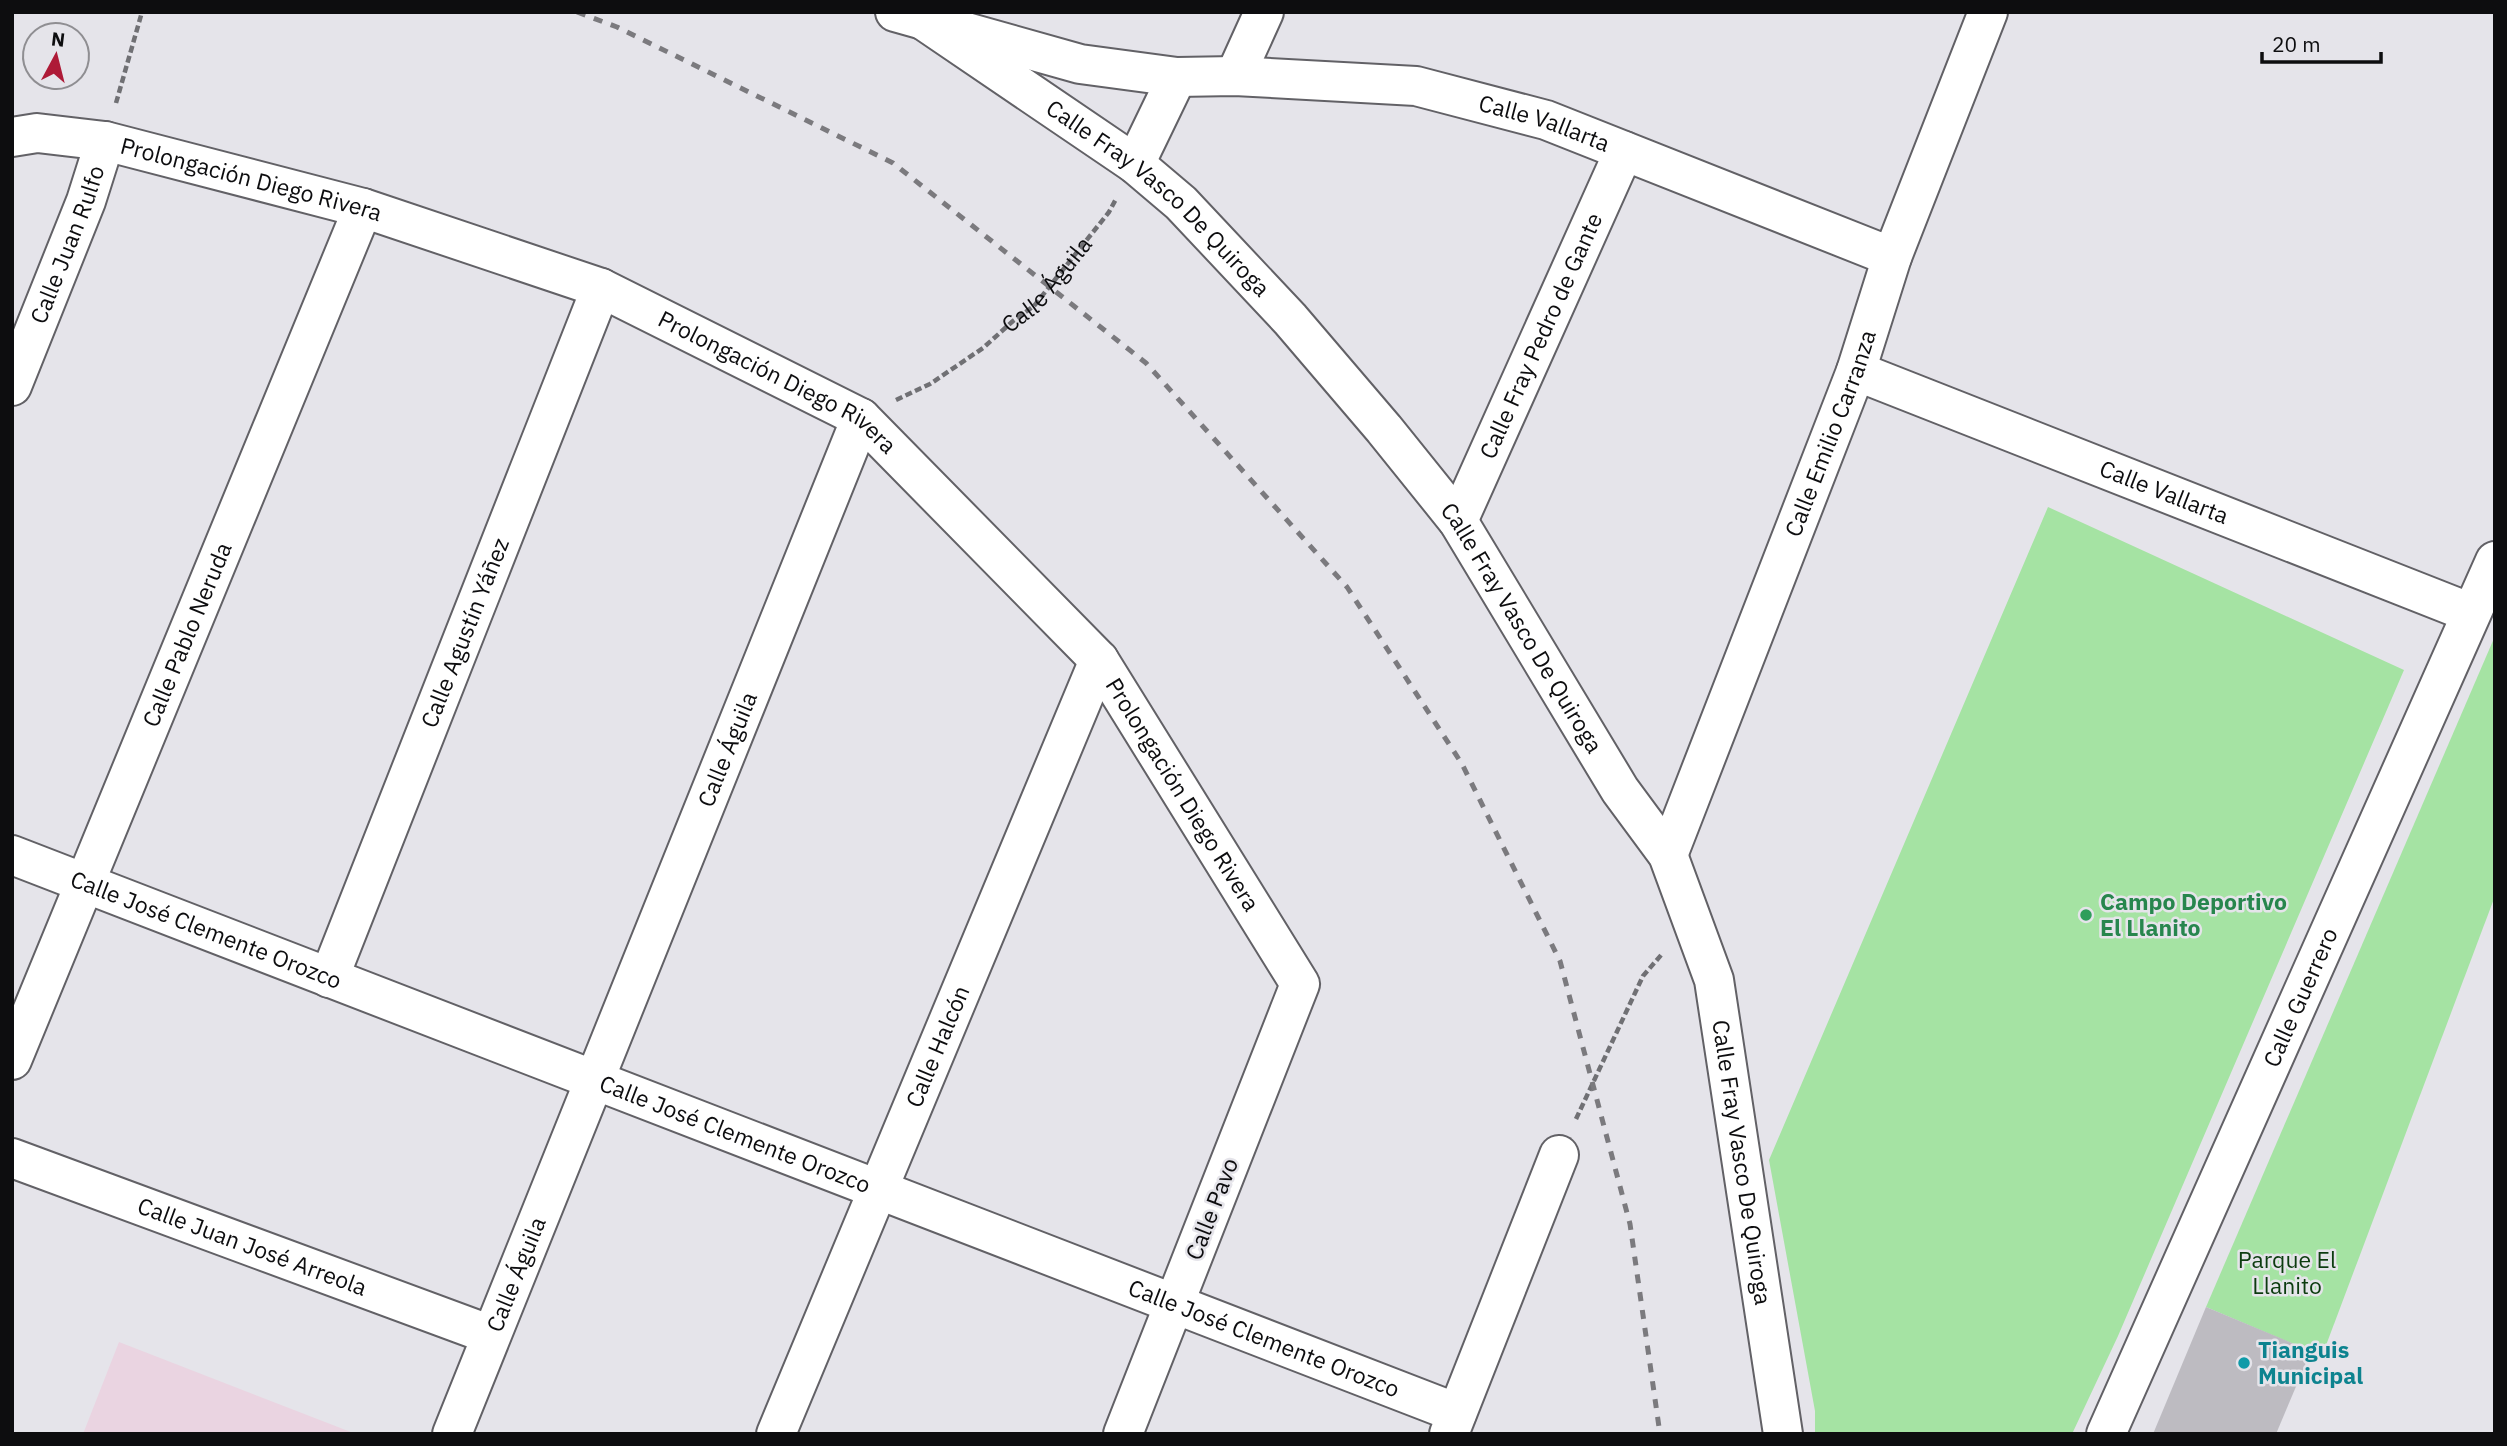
<svg xmlns="http://www.w3.org/2000/svg" width="2507" height="1446" font-family="'IBM Plex Sans',sans-serif">
  <style>
    .education { fill: #ead4e1 }
    .green { fill: #a5e3a3 }
    .building { fill: #bdbbc1 }
    .lines { fill: none; stroke-linecap: round; stroke-linejoin: round }
    .minor-casing { stroke: #626166; stroke-width: 42 }
    .path { stroke: #707074; stroke-width: 4.5; stroke-dasharray: 7 3.5; stroke-linecap: butt }
    .minor { stroke: #fff; stroke-width: 38 }
    .rail { stroke: #7b7a7e; stroke-width: 5; stroke-dasharray: 9 9; stroke-linecap: butt }
    .leisure-dot { fill: #2e9e5b; stroke: #e5e4ea; stroke-width: 2.5 }
    .culture-dot { fill: #0f9aa8; stroke: #e5e4ea; stroke-width: 2.5 }
    .labels { text-anchor: middle; stroke-width: 5; stroke-linejoin: round; paint-order: stroke }
    .street-label { font-size: 23px; fill: #0d0d0f; stroke: #e5e4ea }
    .leisure-label { font-size: 23px; font-weight: bold; fill: #27864d; stroke: #e5e4ea; text-anchor: start }
    .park-label { font-size: 23px; fill: #0c3c0f; stroke: #e5e4ea }
    .culture-label { font-size: 23px; font-weight: bold; fill: #0d838f; stroke: #e5e4ea; text-anchor: start }
  </style>
  <rect width="100%" height="100%" fill="#e5e4ea"/>
  <!-- education -->
  <path class="education" d="M 119,1342 L 356,1434 L 83,1434 Z"/>
  <!-- green -->
  <g class="green">
    <path d="M 2048,507 L 2404,670 L 2118,1336 L 2072,1434 L 1815,1434 L 1815,1411 L 1769,1160 Z"/>
    <path d="M 2495,636 L 2495,896 L 2322,1356 L 2206,1307 Z"/>
  </g>
  <!-- building -->
  <path class="building" d="M 2206,1307 L 2311,1351 L 2276,1434 L 2153,1434 Z"/>
  <g class="lines">
    <!-- minor casing -->
    <g class="minor-casing">
      <g id="minor">
        <path id="s2" d="M 895,12 L 1080,64 L 1177,77 L 1235,76 L 1416,86 L 1546,120 L 1892,257"/>
        <path id="s3" d="M 923,20 L 1135,164 L 1181,203 L 1290,319 L 1384,429 L 1458,521 L 1620,790 L 1668,855 L 1714,980 L 1783,1434"/>
        <path d="M 1235,76 L 1264,12"/>
        <path id="s4" d="M 12,137 L 37,133 L 105,141 L 363,208 L 601,288 L 861,418 L 1099,660 L 1300,984 L 1123,1434"/>
        <path d="M 1135,164 L 1177,77"/>
        <path id="s5" d="M 1856,371 L 2471,613"/>
        <path id="s6" d="M 12,386 L 86,201 L 105,141"/>
        <path id="s7" d="M 1458,521 L 1624,151"/>
        <path id="s8" d="M 12,855 L 1457,1413"/>
        <path id="s9" d="M 1668,855 L 1856,371 L 1892,257 L 1988,12"/>
        <path id="s10" d="M 329,978 L 601,288"/>
        <path id="s11" d="M 12,1060 L 363,208"/>
        <path id="s12" d="M 12,1158 L 491,1335"/>
        <path id="s13" d="M 452,1434 L 861,418"/>
        <path id="s14" d="M 776,1434 L 1099,660"/>
        <path d="M 1449,1434 L 1559,1155"/>
        <path id="s15" d="M 2106,1434 L 2495,561"/>
      </g>
    </g>
    <!-- path -->
    <g class="path">
      <path d="M 116,103 L 142,12"/>
      <path id="s1" d="M 896,400 L 930,384 L 983,348 L 1013,321 L 1034,306 L 1109,212 L 1116,199"/>
      <path d="M 1576,1119 L 1643,976 L 1662,954"/>
    </g>
    <!-- minor -->
    <use href="#minor" class="minor"/>
    <!-- rail -->
    <path class="rail" d="M 577,12 L 617,27 L 893,163 L 1146,363 L 1347,587 L 1462,764 L 1560,961 L 1630,1224 L 1660,1434"/>
  </g>
  <!-- markers -->
  <circle class="leisure-dot" cx="2086" cy="915" r="7"/>
  <circle class="culture-dot" cx="2244" cy="1363" r="7"/>
  <g class="labels">
    <!-- street labels -->
    <g class="street-label">
      <text dy="8" stroke="none"><textPath href="#s2" startOffset="663">Calle Vallarta</textPath></text>
      <text dy="8" stroke="none"><textPath href="#s4" startOffset="245">Prolongación Diego Rivera</textPath></text>
      <text dy="8" stroke="none"><textPath href="#s3" startOffset="296">Calle Fray Vasco De Quiroga</textPath></text>
      <text dy="8" stroke="none"><textPath href="#s6" startOffset="152">Calle Juan Rulfo</textPath></text>
      <text dy="8" stroke="none"><textPath href="#s1" startOffset="192">Calle Águila</textPath></text>
      <text dy="8" stroke="none"><textPath href="#s7" startOffset="203">Calle Fray Pedro de Gante</textPath></text>
      <text dy="8" stroke="none"><textPath href="#s4" startOffset="812">Prolongación Diego Rivera</textPath></text>
      <text dy="8" stroke="none"><textPath href="#s9" startOffset="452">Calle Emilio Carranza</textPath></text>
      <text dy="8" stroke="none"><textPath href="#s5" startOffset="331">Calle Vallarta</textPath></text>
      <text dy="8" stroke="none"><textPath href="#s3" startOffset="863">Calle Fray Vasco De Quiroga</textPath></text>
      <text dy="8" stroke="none"><textPath href="#s10" startOffset="371">Calle Agustín Yáñez</textPath></text>
      <text dy="8" stroke="none"><textPath href="#s11" startOffset="460">Calle Pablo Neruda</textPath></text>
      <text dy="8" stroke="none"><textPath href="#s13" startOffset="738">Calle Águila</textPath></text>
      <text dy="8" stroke="none"><textPath href="#s4" startOffset="1400">Prolongación Diego Rivera</textPath></text>
      <text dy="8" stroke="none"><textPath href="#s8" startOffset="208">Calle José Clemente Orozco</textPath></text>
      <text dy="8" stroke="none"><textPath href="#s15" startOffset="478">Calle Guerrero</textPath></text>
      <text dy="8" stroke="none"><textPath href="#s14" startOffset="420">Calle Halcón</textPath></text>
      <text dy="8" stroke="none"><textPath href="#s8" startOffset="775">Calle José Clemente Orozco</textPath></text>
      <text dy="8" stroke="none"><textPath href="#s3" startOffset="1451">Calle Fray Vasco De Quiroga</textPath></text>
      <text transform="translate(1212 1209) rotate(-69)" y="8">Calle Pavo</text>
      <text dy="8" stroke="none"><textPath href="#s12" startOffset="256">Calle Juan José Arreola</textPath></text>
      <text dy="8" stroke="none"><textPath href="#s13" startOffset="172">Calle Águila</textPath></text>
      <text dy="8" stroke="none"><textPath href="#s8" startOffset="1342">Calle José Clemente Orozco</textPath></text>
    </g>
    <!-- leisure labels -->
    <g class="leisure-label">
      <text x="2100" y="910">Campo Deportivo<tspan x="2100" dy="26">El Llanito</tspan></text>
    </g>
    <!-- park labels -->
    <g class="park-label">
      <text x="2287" y="1268">Parque El<tspan x="2287" dy="26">Llanito</tspan></text>
    </g>
    <!-- culture labels -->
    <g class="culture-label">
      <text x="2258" y="1358">Tianguis<tspan x="2258" dy="26">Municipal</tspan></text>
    </g>
  </g>
  <!-- border -->
  <rect width="2507" height="1446" fill="none" stroke="#0d0d0f" stroke-width="28"/>
  <!-- north arrow -->
  <g transform="translate(56 56) rotate(7)"><circle r="33" fill="#e5e4ea" stroke="#8f8e92" stroke-width="2"/>
  <path d="M0-5L12 26L0 18L-12 26Z" fill="#ae1a37"/>
  <text y="-10" font-size="19" font-weight="bold" text-anchor="middle" fill="#0d0d0f">N</text>
  </g>
  <!-- scale -->
  <path d="M2262 52v10h119v-10" fill="none" stroke="#0d0d0f" stroke-width="3.5"/>
  <text x="2272" y="52" font-size="21" fill="#0d0d0f" stroke="#e5e4ea" stroke-width="5" paint-order="stroke">20 m</text>
</svg>
